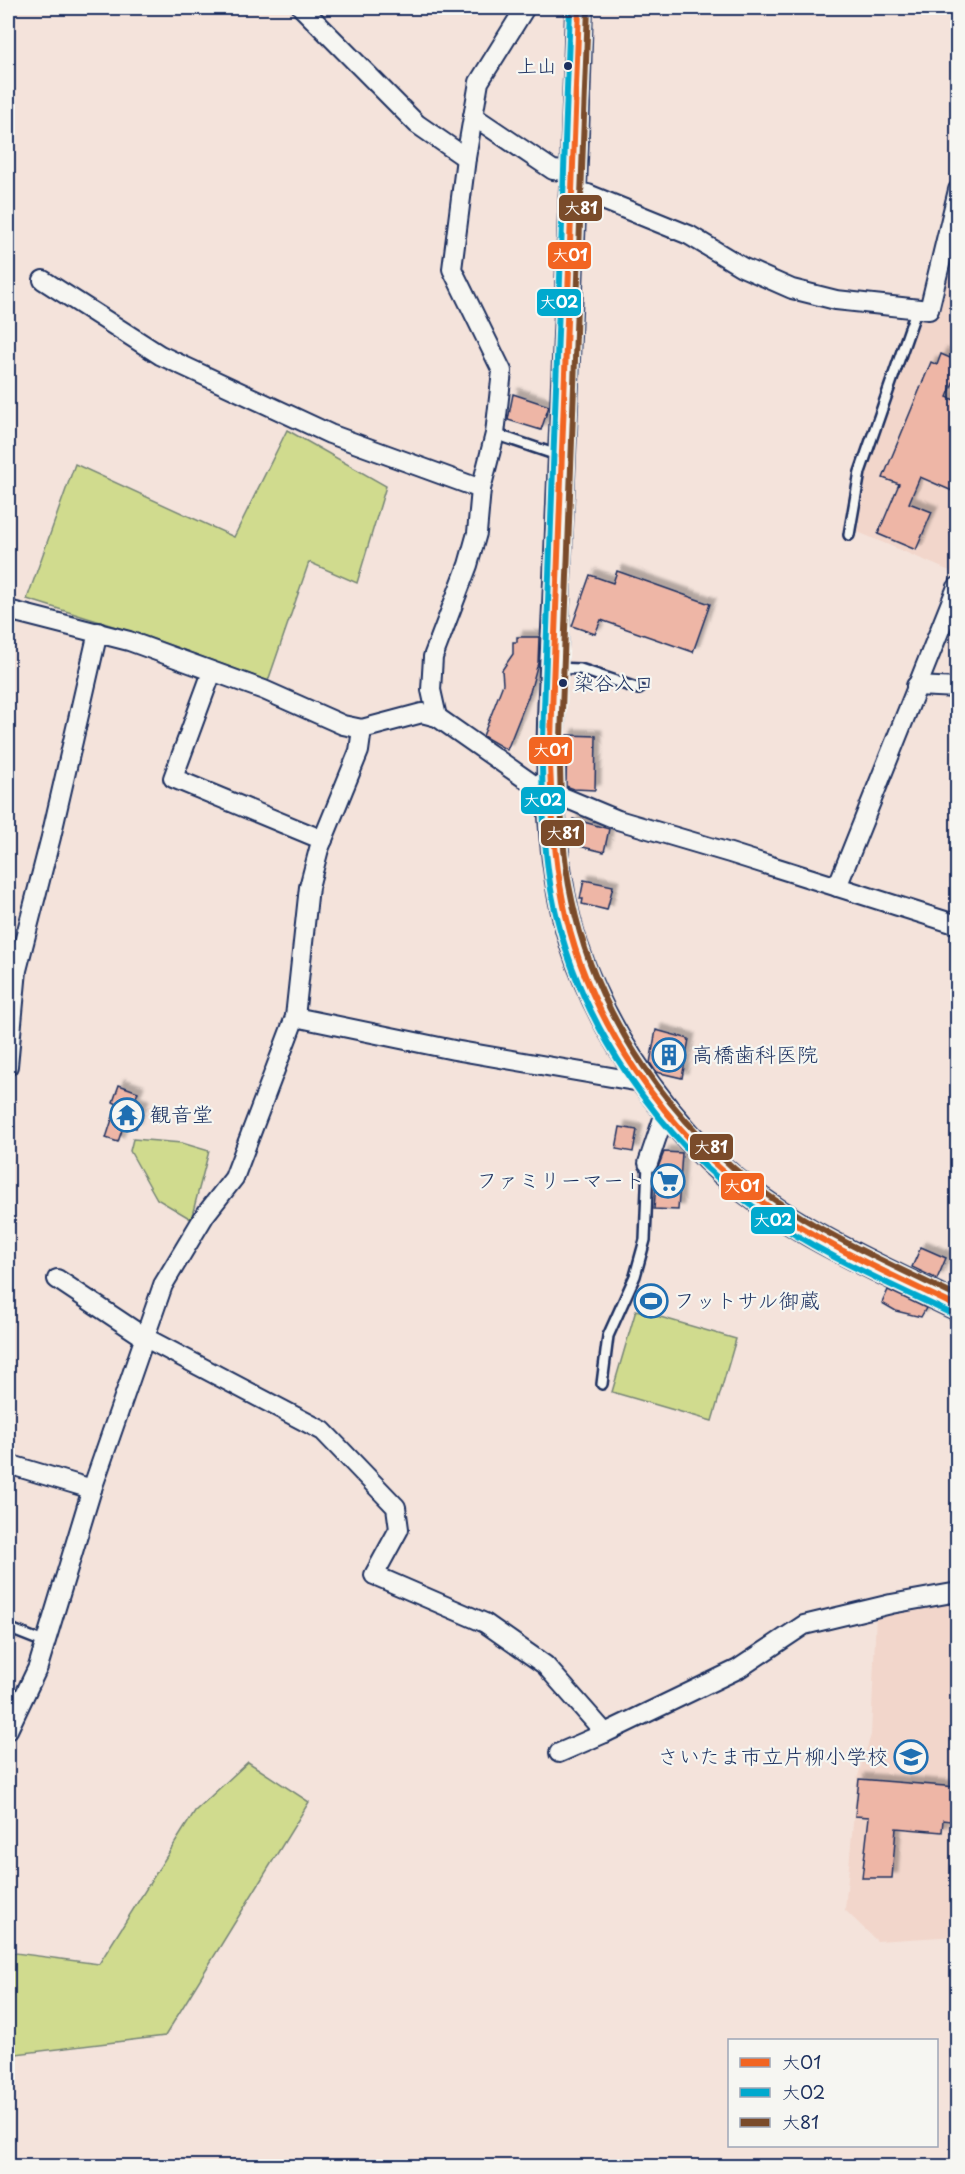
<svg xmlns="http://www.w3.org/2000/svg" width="965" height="2174" font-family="'Playpen Sans','Klee One',sans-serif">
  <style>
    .built { fill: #f2d6cb }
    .green { fill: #d0db8e; stroke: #768576; stroke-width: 1.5 }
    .building { fill: #eeb6a6; stroke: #1b2f5e; stroke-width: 1.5; filter: url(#shadow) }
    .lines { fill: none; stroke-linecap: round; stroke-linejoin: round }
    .lane-casing { stroke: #1b2f5e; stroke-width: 14 }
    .street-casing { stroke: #1b2f5e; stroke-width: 22 }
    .secondary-casing { stroke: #1b2f5e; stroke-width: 30 }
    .lane { stroke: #f6f6f2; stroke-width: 9 }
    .street { stroke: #f6f6f2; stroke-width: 18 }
    .secondary { stroke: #f6f6f2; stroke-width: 26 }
    .bus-1-casing { stroke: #f6f6f2; stroke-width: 10 }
    .bus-2-casing { stroke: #f6f6f2; stroke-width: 10 }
    .bus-3-casing { stroke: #f6f6f2; stroke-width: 10 }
    .bus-1 { stroke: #f26522; stroke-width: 6 }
    .bus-2 { stroke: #00a9ce; stroke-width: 6 }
    .bus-3 { stroke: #7a4b2a; stroke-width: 6 }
    .bus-dot { fill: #1b2f5e; stroke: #f6f6f2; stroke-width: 2 }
    .labels { text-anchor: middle; stroke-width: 4.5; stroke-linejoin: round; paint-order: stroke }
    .bus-label { font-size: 20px; fill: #1b2f5e; stroke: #f6f6f2; text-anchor: end }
    .poi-label { font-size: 21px; fill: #1b2f5e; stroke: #f6f6f2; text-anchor: start }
    .line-badge { stroke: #f6f6f2; stroke-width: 2 }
    .badge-label { font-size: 16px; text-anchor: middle; font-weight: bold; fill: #fff }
  </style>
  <defs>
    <filter id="shadow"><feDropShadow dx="5.5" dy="-5.5" stdDeviation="1.5" flood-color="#0004"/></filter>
  </defs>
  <rect width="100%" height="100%" fill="#f4e3db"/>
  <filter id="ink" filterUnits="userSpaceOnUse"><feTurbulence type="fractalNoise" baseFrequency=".0167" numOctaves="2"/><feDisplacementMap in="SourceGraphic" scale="12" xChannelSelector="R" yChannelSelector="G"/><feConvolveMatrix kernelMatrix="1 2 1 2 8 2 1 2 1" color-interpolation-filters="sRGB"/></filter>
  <g filter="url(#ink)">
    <!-- built -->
    <g class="built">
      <path d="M 957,182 L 957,574 L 858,532 L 864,472 Z"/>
      <path d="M 957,1598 L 957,1936 L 877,1941 L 845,1910 L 857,1779 L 871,1735 L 876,1613 Z"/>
    </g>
    <!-- green -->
    <g class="green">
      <path d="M 287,430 L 386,486 L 357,583 L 309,562 L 268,681 L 148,637 L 27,599 L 75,464 L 234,537 Z"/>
      <path d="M 133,1139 L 182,1143 L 209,1151 L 191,1219 L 157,1199 L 130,1151 Z"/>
      <path d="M 636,1310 L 736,1339 L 712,1421 L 612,1392 Z"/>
      <path d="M 248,1762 L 309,1802 L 165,2036 L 8,2055 L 8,1952 L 99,1964 L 195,1811 Z"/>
    </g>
    <!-- building -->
    <g class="building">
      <path d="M 941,354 L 957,361 L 957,373 L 947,397 L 957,401 L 957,493 L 920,477 L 909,503 L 932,512 L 916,550 L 878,534 L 899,484 L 883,478 L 931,362 L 937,365 Z"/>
      <path d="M 513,394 L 549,406 L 541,430 L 508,420 Z"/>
      <path d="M 617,571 L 710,604 L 693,652 L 601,620 L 595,634 L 572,626 L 590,575 L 613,583 Z"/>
      <path d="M 517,637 L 539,637 L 538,663 L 530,692 L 507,750 L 483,736 L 503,684 L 502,670 L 513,654 L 513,642 L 517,642 Z"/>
      <path d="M 567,735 L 596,736 L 595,790 L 574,789 L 566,786 Z"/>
      <path d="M 573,819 L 609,829 L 604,852 L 570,844 Z"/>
      <path d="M 584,880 L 613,886 L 607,910 L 582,904 L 583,899 L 580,899 Z"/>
      <path d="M 656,1030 L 689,1039 L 682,1078 L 656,1072 L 650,1063 Z"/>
      <path d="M 119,1085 L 138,1092 L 134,1103 L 143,1106 L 136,1128 L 124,1124 L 118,1142 L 106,1138 L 117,1104 L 113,1102 Z"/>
      <path d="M 620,1127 L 637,1130 L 633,1152 L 616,1149 Z"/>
      <path d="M 664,1152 L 682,1153 L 678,1210 L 654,1209 L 657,1170 Z"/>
      <path d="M 921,1247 L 946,1258 L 937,1279 L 912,1267 Z"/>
      <path d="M 888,1290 L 926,1308 L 921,1317 L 896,1311 L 882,1303 Z"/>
      <path d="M 859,1779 L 957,1787 L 957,1822 L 943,1820 L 942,1832 L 896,1828 L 892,1878 L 862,1878 L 869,1817 L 855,1816 Z"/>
    </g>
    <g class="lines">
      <!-- lane casing -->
      <g class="lane-casing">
        <g id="lane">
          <path d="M 495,434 L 560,456"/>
          <path d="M 849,535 L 860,472 L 917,308"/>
          <path d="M 555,668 L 580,669 L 639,689"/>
          <path d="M 602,1384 L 608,1336 L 635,1276 L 645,1240 L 648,1163"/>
          <path d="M 8,1628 L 46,1643"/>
        </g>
      </g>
      <!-- street casing -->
      <g class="street-casing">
        <g id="street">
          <path d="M 302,8 L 417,124 L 466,158"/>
          <path d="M 473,116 L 553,170 L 575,172"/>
          <path d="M 575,192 L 588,194 L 689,235 L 742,267 L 792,289 L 836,300 L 929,310 L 958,190"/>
          <path d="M 43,280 L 160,355 L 330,434 L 481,489"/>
          <path d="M 8,610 L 129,641 L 264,690 L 343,725 L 362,729 L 422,713 L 437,717 L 534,785 L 618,820 L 730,853 L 958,925"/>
          <path d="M 212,672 L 173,778 L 323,840"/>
          <path d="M 916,686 L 958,688"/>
          <path d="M 437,717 L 431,690 L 433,657 L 468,565 L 477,533 L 481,489 L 495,434 L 502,371 L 452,269 L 466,158 L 479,82 L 525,8"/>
          <path d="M 837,887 L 957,587"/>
          <path d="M 295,1017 L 454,1050 L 646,1083"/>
          <path d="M 8,1066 L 17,970 L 51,837 L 98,632"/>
          <path d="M 648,1163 L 666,1110"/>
          <path d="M 57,1279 L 144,1337 L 323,1431 L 396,1507 L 399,1529 L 374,1575 L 485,1623 L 545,1665 L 605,1733 L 738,1669 L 804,1625 L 891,1604 L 958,1592"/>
          <path d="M 8,1464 L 92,1489"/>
          <path d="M 8,1730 L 38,1667 L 92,1489 L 163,1285 L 205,1215 L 234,1178 L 295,1017 L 309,887 L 319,849 L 359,751 L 362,729"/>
          <path d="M 559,1753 L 605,1733"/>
        </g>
      </g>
      <!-- secondary casing -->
      <g class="secondary-casing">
        <path id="secondary" d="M 579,8 C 574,199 564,390 557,582 C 553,697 538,834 574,945 C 600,1024 650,1099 709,1158 C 778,1226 872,1265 958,1307"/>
      </g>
      <!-- lane -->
      <use href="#lane" class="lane"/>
      <!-- street -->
      <use href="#street" class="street"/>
      <!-- secondary -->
      <use href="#secondary" class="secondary"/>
      <!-- bus-1 casing -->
      <g class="bus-1-casing">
        <path id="bus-1" d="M 579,8 L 550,765 C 552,811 554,856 563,901 C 585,1017 668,1137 765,1204 C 825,1246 892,1275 958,1307"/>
      </g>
      <!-- bus-2 casing -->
      <g class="bus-2-casing">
        <path id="bus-2" d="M 570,8 L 542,765 C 543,812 544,859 554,905 C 580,1026 659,1139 759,1211 C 819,1254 888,1283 954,1315"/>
      </g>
      <!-- bus-3 casing -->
      <g class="bus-3-casing">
        <path id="bus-3" d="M 588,8 L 560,765 C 561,810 562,856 572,900 C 596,1017 673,1127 769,1196 C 827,1237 894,1266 958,1297"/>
      </g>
      <!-- bus-1 -->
      <use href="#bus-1" class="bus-1"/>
      <!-- bus-2 -->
      <use href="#bus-2" class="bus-2"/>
      <!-- bus-3 -->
      <use href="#bus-3" class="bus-3"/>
    </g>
  </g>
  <!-- icons -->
  <defs>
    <g id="building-ring" transform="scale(1.725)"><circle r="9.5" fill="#f6f6f2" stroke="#1f6fb2" stroke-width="1.5"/><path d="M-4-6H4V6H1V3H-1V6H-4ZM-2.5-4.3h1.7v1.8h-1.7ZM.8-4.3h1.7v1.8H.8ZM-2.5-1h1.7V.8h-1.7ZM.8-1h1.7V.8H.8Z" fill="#1f6fb2"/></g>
    <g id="temple-ring" transform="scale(1.725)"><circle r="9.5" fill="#f6f6f2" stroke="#1f6fb2" stroke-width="1.5"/><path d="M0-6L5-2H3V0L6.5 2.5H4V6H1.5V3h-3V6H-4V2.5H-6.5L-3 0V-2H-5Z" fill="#1f6fb2"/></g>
    <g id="supermarket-ring" transform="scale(1.725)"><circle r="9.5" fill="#f6f6f2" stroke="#1f6fb2" stroke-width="1.5"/><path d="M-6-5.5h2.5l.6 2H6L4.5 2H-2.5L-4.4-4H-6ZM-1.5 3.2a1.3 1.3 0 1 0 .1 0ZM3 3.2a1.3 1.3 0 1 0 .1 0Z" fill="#1f6fb2"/></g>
    <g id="stadium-ring" transform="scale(1.725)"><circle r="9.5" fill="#f6f6f2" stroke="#1f6fb2" stroke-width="1.5"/><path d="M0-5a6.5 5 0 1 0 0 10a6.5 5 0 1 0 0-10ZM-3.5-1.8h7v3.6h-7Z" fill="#1f6fb2"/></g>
    <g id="school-ring" transform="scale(1.725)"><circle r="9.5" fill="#f6f6f2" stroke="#1f6fb2" stroke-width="1.5"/><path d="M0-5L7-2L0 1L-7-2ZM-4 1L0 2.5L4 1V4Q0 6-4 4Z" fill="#1f6fb2"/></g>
  </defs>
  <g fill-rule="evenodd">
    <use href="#building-ring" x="669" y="1055"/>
    <use href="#temple-ring" x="127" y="1115"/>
    <use href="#supermarket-ring" x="668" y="1181"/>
    <use href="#stadium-ring" x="651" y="1301"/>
    <use href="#school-ring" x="911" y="1757"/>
  </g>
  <!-- markers -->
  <g class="bus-dot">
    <circle cx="568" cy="66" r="5"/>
    <circle cx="563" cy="683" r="5"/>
  </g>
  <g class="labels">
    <!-- bus labels -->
    <g class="bus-label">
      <text x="557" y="73">上山</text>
      <text x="574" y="690" text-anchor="start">染谷入口</text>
    </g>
    <!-- poi labels -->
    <g class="poi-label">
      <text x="692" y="1062">高橋歯科医院</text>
      <text x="150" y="1122">観音堂</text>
      <text x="645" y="1188" text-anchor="end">ファミリーマート</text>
      <text x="674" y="1308">フットサル御蔵</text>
      <text x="888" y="1764" text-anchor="end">さいたま市立片柳小学校</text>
    </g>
  </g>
  <g class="line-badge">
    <rect x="558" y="194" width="45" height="28" rx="6" fill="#7a4b2a"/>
    <rect x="547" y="241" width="45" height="29" rx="6" fill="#f26522"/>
    <rect x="536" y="288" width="46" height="29" rx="6" fill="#00a9ce"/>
    <rect x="528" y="736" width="45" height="29" rx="6" fill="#f26522"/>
    <rect x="520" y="786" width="46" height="29" rx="6" fill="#00a9ce"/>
    <rect x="540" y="819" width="45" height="28" rx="6" fill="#7a4b2a"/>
    <rect x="689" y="1133" width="45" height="28" rx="6" fill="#7a4b2a"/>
    <rect x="720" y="1172" width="45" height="29" rx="6" fill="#f26522"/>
    <rect x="750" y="1206" width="46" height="29" rx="6" fill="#00a9ce"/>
  </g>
  <g class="badge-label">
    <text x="581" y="214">大81</text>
    <text x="570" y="261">大01</text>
    <text x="559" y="308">大02</text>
    <text x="551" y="756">大01</text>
    <text x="543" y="806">大02</text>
    <text x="563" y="839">大81</text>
    <text x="711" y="1153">大81</text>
    <text x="742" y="1192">大01</text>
    <text x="773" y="1226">大02</text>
  </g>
  <!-- margin -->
  <rect width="965" height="2174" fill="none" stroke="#f6f6f2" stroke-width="30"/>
  <rect x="15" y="15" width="935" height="2144" fill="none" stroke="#1b2f5e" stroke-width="2" filter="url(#ink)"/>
  <!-- legend -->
  <rect x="728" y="2039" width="210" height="108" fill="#f6f6f2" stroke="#9ea6b7" stroke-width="1.5"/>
  <rect x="740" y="2058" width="30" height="9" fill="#f26522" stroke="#9ea6b7" stroke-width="1.5"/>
  <text x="782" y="2069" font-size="18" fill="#1b2f5e">大01</text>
  <rect x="740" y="2088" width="30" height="9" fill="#00a9ce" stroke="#9ea6b7" stroke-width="1.5"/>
  <text x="782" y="2099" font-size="18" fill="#1b2f5e">大02</text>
  <rect x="740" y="2118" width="30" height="9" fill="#7a4b2a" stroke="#9ea6b7" stroke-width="1.5"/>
  <text x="782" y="2129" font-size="18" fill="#1b2f5e">大81</text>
</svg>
